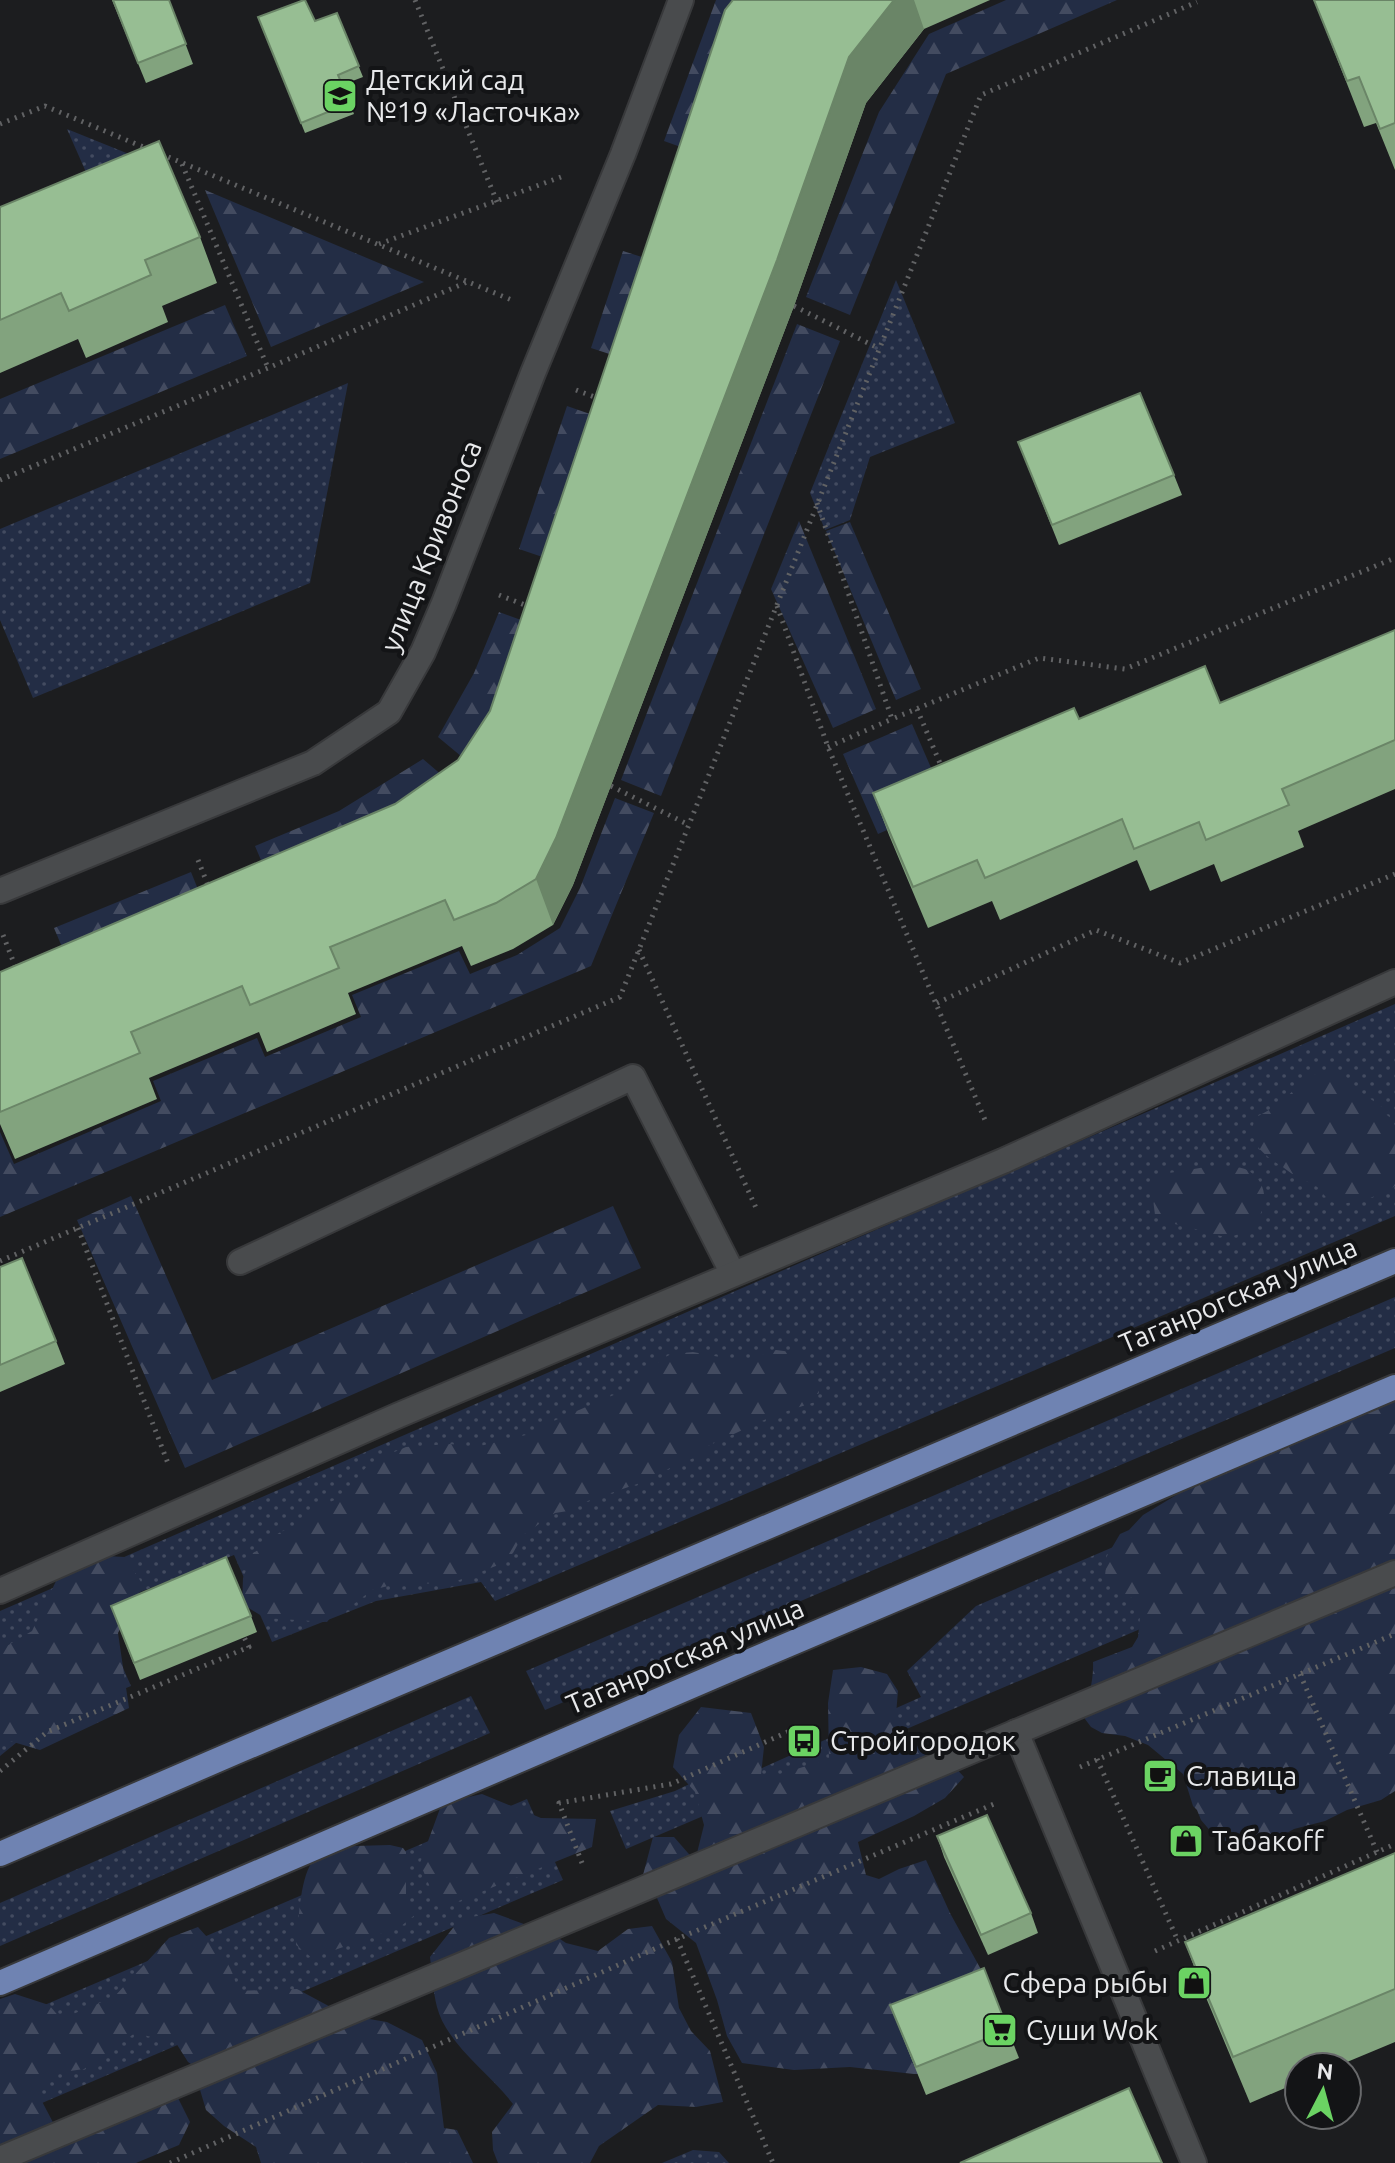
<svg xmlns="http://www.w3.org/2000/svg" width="1395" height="2163" font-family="Ubuntu,sans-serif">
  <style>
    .green { fill: url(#green-dots) }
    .forest { fill: url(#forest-firs) }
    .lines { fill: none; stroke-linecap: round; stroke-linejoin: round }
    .minor-casing { stroke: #38393b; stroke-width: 28 }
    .major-casing { stroke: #38393b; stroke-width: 28 }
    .path { stroke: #616264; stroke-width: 5; stroke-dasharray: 2 6; stroke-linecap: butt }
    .minor { stroke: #494b4d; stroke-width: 24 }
    .major { stroke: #6f83b2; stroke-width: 24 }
    .wall { fill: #82a37e }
    .shaded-wall { fill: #6a8567 }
    .building { fill: #97be93; stroke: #6a8567; stroke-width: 2 }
    .labels { text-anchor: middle; stroke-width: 8; stroke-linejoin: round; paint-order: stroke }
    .poi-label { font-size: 28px; fill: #e8e9eb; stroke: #131416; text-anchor: start }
    .street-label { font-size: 28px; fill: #e8e9eb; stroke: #131416 }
  </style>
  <defs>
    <pattern id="green-dots" width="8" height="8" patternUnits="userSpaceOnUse" patternTransform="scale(2)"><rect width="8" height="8" fill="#232d45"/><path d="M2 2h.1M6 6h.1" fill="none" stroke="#434b60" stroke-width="1.8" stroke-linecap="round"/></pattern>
    <pattern id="forest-firs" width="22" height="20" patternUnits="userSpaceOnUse" patternTransform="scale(2)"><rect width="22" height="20" fill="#232d45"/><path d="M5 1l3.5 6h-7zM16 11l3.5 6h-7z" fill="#434b60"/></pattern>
  </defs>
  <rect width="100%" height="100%" fill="#1c1d1f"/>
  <!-- green -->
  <g class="green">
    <path d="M 67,129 L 171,171 L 103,211 Z"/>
    <path d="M 896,280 L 955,423 L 870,457 L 850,520 L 825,530 L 810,493 Z"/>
    <path d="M 348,383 L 310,583 L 33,698 L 0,620 L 0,529 Z"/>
    <path d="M 1395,1004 L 1395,1216 L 495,1601 L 481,1582 L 376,1601 L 272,1642 L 234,1555 L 97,1609 L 131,1686 L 38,1725 L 0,1756 L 0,1611 Z"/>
    <path d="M 1395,1297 L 1395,1348 L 545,1710 L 526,1671 Z"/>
    <path d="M 1395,1426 L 1395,1520 L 626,1849 L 610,1811 L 675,1791 L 714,1772 L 722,1786 L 921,1697 L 907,1671 L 976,1606 Z"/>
    <path d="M 471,1696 L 490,1733 L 0,1946 L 0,1903 Z"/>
    <path d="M 527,1799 L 563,1880 L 0,2121 L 0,2024 Z"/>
    <path d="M 693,2150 L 719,2152 L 729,2163 L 662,2163 Z"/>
  </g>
  <!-- forest -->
  <g class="forest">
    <path d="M 716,0 L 784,0 L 703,155 L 664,141 Z"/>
    <path d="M 1006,0 L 1117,0 L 946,74 L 850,315 L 806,297 L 879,112 L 929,34 Z"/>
    <path d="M 205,190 L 424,282 L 271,347 Z"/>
    <path d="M 623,251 L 667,265 L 634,362 L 591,348 Z"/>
    <path d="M 225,305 L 247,356 L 0,459 L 0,399 Z"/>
    <path d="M 797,324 L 840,341 L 661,796 L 621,780 Z"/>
    <path d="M 567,406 L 613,422 L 566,565 L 519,549 Z"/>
    <path d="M 799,521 L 876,709 L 833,728 L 771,589 Z"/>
    <path d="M 850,522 L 921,689 L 896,700 L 826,531 Z"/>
    <path d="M 499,612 L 543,628 L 485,776 L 438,737 L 474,673 Z"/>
    <path d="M 912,724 L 935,777 L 941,806 L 878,834 L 843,754 Z"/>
    <path d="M 423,759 L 471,800 L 277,898 L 255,846 L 339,811 Z"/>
    <path d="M 615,798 L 654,813 L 591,966 L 0,1217 L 0,1132 L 14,1164 L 161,1101 L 153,1081 L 257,1038 L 265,1057 L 361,1017 L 352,995 L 459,951 L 470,974 L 517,955 L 560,928 L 580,888 Z"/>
    <path d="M 191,872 L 214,929 L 78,985 L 54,928 Z"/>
    <path d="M 1325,1071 L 1337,1072 L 1346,1077 L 1362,1093 L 1382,1107 L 1383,1112 L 1392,1119 L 1395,1126 L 1395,1186 C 1384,1195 1349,1206 1335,1203 C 1326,1201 1323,1191 1316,1186 C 1311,1182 1304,1181 1299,1178 C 1291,1174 1285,1168 1278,1164 C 1260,1152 1247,1141 1255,1118 C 1264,1113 1275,1107 1283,1100 C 1303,1084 1296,1079 1325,1071 Z"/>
    <path d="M 1212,1166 C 1223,1167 1239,1165 1249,1171 C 1278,1190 1262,1231 1232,1236 C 1218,1238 1208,1232 1195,1229 C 1179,1224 1170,1225 1155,1215 L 1153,1199 L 1148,1191 L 1157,1175 Z"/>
    <path d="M 131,1196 L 212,1380 L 613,1206 L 641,1268 L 185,1468 L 77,1220 Z"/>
    <path d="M 776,1350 L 799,1353 L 809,1359 L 809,1371 L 819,1392 L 815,1402 L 775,1415 L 708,1446 L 701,1455 L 672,1467 L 643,1482 L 576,1505 L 568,1511 L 555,1513 L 523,1535 L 513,1553 L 501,1564 L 449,1584 L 400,1583 L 372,1590 L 346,1610 L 331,1617 L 327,1622 L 265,1618 L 242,1604 L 243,1578 L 253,1553 C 263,1548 269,1539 279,1533 C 294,1524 308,1525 316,1508 L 337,1499 L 353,1484 L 367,1466 L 385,1456 L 406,1447 L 450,1444 L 476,1447 L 530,1434 L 549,1423 L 616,1394 L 654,1367 L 662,1359 L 671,1354 L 693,1352 L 741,1361 Z"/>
    <path d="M 1395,1396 L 1395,1791 L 1381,1800 L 1347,1810 L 1325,1821 L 1294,1829 L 1265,1845 L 1244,1847 L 1230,1839 L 1224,1841 L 1219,1841 L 1201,1820 L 1197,1810 L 1193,1806 L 1183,1774 L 1148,1745 L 1125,1736 L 1102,1733 L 1091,1727 L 1085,1719 C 1087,1699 1094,1682 1093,1662 L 1132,1647 L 1138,1637 L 1140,1617 L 1137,1606 L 1132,1598 L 1121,1592 L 1105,1576 L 1107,1556 L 1120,1534 L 1129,1530 L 1143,1515 L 1213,1473 Z"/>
    <path d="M 69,1554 L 125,1557 L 143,1585 L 118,1633 L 129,1708 L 40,1750 L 0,1738 L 0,1650 L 32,1631 Z"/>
    <path d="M 861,1667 L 887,1674 L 898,1691 L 895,1726 L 899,1741 L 941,1752 L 964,1777 L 945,1798 L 914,1816 L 858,1842 L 866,1875 L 879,1879 L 899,1869 L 926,1860 L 950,1913 L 984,1975 L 969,2073 L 914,2074 L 850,2067 L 794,2070 L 742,2063 L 727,2036 L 717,2000 L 696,1943 L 666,1919 L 657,1898 L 643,1875 L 653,1837 L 674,1837 L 695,1861 L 704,1825 L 695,1792 L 673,1767 L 679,1735 L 701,1707 L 751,1713 L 764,1747 L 761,1775 L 774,1776 L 829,1759 L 828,1703 L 833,1670 Z"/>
    <path d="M 482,1794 L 541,1818 L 596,1819 L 592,1847 L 439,1909 L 420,1863 L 442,1803 Z"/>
    <path d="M 390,1845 L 403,1848 L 406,1852 L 406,1900 L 416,1914 L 400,1927 L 312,1958 L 296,1945 C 299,1922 299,1882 312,1862 L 354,1846 Z"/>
    <path d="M 494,1913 L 554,1935 L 566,1943 L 598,1951 L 628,1929 L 652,1926 L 672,1962 L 679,2008 L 691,2031 L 710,2051 L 723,2102 L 696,2107 L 658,2105 L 599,2146 L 590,2163 L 498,2163 L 493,2150 L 492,2132 L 513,2104 C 490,2073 447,2045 437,2007 C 433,1991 432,1973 430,1957 L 460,1919 Z"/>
    <path d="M 198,1927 C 216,1947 234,1964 237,1991 L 297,1989 L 338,2011 L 197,2068 L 188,2062 L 176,2043 L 135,2033 L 84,2069 L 56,2073 L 36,2090 L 57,2130 L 0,2149 L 0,1999 L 15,1994 L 49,2005 L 61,2019 L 114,1997 L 169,1938 Z"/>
    <path d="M 357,2017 L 387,2022 L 422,2040 L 437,2073 L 444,2128 L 457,2130 L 473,2163 L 261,2163 L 256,2147 L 224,2126 L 206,2110 L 198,2083 Z"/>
    <path d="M 167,2098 L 178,2098 L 190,2122 L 179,2145 L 136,2163 L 10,2163 Z"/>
  </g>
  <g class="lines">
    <!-- minor casing -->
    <g class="minor-casing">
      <g id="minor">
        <path d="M 0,891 L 313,763 L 389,712 L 423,652 L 444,603 L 533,373 L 623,154 L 681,0"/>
        <path d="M 240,1262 L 633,1077 L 733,1274"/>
        <path d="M 0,1591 L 399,1415 L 1003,1161 L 1395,982"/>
        <path d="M 1016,1732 L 1194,2163"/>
        <path d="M 0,2159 L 1395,1573"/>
      </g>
    </g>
    <!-- major casing -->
    <g class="major-casing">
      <g id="major">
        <path d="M 0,1854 L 236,1752 L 1395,1261"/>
        <path d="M 0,1983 L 764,1655 L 1395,1387"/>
      </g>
    </g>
    <!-- path -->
    <g class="path">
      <path d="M 415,0 L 497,202"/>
      <path d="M 0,124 L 45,106 L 148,149"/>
      <path d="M 161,154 L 514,301"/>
      <path d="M 182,164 L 268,368"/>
      <path d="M 379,244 L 561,177"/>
      <path d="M 794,306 L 880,349"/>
      <path d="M 576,390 L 600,399"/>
      <path d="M 0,480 L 268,368 L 467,282"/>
      <path d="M 817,503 L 892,719 L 1039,658 L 1125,669 L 1395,558"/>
      <path d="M 499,595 L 530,607"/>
      <path d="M 777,606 L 828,747 L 985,1120"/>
      <path d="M 917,709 L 942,768"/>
      <path d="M 828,747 L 892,719"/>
      <path d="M 611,786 L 689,825"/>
      <path d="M 198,860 L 209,888"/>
      <path d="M 3,935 L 17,971"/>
      <path d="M 639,950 L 757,1210"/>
      <path d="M 937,1003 L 1096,930 L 1180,963 L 1395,874"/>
      <path d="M 78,1228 L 169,1466"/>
      <path d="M 0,1261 L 620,997 L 981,95 L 1197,2"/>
      <path d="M 1300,1674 L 1377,1852"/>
      <path d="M 1097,1759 L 1178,1941"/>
      <path d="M 1080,1767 L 1395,1634"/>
      <path d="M 0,1771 L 47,1732 L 249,1647 L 244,1637"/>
      <path d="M 582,1863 L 559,1803 L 671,1784 L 799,1727"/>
      <path d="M 677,1939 L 773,2163"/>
      <path d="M 1155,1951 L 1395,1844"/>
      <path d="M 170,2163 L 677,1939 L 994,1804"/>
    </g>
    <!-- minor -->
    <use href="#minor" class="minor"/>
    <!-- major -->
    <use href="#major" class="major"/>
  </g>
  <!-- wall -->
  <g class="wall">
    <path d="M 112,0 L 169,0 L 193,64 L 146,83 Z"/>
    <path d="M 733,0 L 990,0 L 924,29 L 866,103 L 794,306 L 573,885 L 553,925 L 513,949 L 471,966 L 462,946 L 348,993 L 356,1014 L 267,1052 L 259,1032 L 149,1078 L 157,1099 L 15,1159 L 0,1124 L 0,972 L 395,804 L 458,760 L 490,711 Z"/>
    <path d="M 1314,0 L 1395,0 L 1395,170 L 1376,123 L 1364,127 Z"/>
    <path d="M 337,13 L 363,77 L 342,85 L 354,114 L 305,133 L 258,17 L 315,21 Z"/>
    <path d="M 0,207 L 200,237 L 217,283 L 162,306 L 168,322 L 86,358 L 78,339 L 0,373 Z"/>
    <path d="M 1018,442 L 1174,475 L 1182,495 L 1059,545 Z"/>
    <path d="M 1395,630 L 1395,789 L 1298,831 L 1304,847 L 1221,882 L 1214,864 L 1150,891 L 1137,860 L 1000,920 L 992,901 L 928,928 L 889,835 L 873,793 L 1079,719 L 1220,703 Z"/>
    <path d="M 0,1267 L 56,1341 L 65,1364 L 0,1392 Z"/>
    <path d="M 111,1606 L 251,1616 L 257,1632 L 140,1680 Z"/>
    <path d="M 937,1836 L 1031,1913 L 1038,1933 L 988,1955 L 944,1857 Z"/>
    <path d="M 1395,1853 L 1395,2042 L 1335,2067 L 1299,2067 L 1299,2082 L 1250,2103 L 1202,1988 L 1185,1942 Z"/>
    <path d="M 890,2005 L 1008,2030 L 1019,2058 L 926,2095 Z"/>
  </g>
  <!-- shaded-wall -->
  <path class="shaded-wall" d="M 894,0 L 914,0 L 924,29 L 866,103 L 794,306 L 573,885 L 553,925 L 536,879 L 849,57 Z"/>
  <!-- building -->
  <g class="building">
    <path d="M 113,0 L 169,0 L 186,44 L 138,63 Z"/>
    <path d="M 304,0 L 305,0 L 315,21 L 337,13 L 359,66 L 338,75 L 350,103 L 301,123 L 258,17 Z"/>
    <path d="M 733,0 L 894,0 L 849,57 L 777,260 L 556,838 L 536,879 L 496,903 L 454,920 L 445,900 L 330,947 L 339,968 L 250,1005 L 242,986 L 131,1032 L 140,1053 L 0,1112 L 0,972 L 395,804 L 458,760 L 490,711 L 725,10 Z"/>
    <path d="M 1314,0 L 1395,0 L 1395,123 L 1380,129 L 1359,77 L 1347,81 Z"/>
    <path d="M 159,141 L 200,237 L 145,260 L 151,275 L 69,311 L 61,293 L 0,320 L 0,207 Z"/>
    <path d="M 1140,393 L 1174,475 L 1052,525 L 1018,442 Z"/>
    <path d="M 1395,630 L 1395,740 L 1282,789 L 1289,805 L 1206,840 L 1199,822 L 1134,849 L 1122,819 L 985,878 L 977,860 L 913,887 L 873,793 L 1074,708 L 1079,719 L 1205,666 L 1220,703 Z"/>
    <path d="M 22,1258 L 56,1341 L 0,1365 L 0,1267 Z"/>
    <path d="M 226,1557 L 251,1616 L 134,1663 L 111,1606 Z"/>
    <path d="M 987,1815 L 1031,1913 L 981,1935 L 937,1836 Z"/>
    <path d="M 1395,1853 L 1395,1989 L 1233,2057 L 1185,1942 Z"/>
    <path d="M 984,1968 L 1008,2030 L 916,2067 L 890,2005 Z"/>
    <path d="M 1129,2088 L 1162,2163 L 960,2163 Z"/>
  </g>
  <!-- icons -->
  <defs>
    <g id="school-square" transform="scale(1.8)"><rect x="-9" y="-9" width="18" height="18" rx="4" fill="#6bd363" stroke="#131416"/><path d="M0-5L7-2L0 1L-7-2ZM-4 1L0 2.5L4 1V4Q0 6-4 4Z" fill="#111"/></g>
    <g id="bus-square" transform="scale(1.8)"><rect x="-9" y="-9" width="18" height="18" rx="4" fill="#6bd363" stroke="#131416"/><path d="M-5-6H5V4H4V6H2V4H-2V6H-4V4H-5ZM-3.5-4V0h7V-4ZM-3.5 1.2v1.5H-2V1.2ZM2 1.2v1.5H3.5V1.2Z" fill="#111"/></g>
    <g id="cafe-square" transform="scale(1.8)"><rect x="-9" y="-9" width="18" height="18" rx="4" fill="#6bd363" stroke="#131416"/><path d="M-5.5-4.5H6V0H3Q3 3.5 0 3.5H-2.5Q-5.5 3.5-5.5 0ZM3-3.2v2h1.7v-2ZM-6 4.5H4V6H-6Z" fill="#111"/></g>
    <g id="shop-square" transform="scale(1.8)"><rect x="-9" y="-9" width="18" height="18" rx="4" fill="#6bd363" stroke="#131416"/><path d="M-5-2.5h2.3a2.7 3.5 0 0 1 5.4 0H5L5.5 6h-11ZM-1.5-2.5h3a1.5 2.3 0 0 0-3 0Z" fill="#111"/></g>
    <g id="supermarket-square" transform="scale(1.8)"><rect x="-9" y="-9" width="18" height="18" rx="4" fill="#6bd363" stroke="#131416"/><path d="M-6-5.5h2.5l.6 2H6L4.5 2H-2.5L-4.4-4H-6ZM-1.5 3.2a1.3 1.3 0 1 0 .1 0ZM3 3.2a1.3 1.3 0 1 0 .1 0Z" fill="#111"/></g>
  </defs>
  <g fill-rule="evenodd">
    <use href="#school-square" x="340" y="96"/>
    <use href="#bus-square" x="804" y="1741"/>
    <use href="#cafe-square" x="1160" y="1776"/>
    <use href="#shop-square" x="1186" y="1841"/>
    <use href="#shop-square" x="1194" y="1983"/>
    <use href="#supermarket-square" x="1000" y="2030"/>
  </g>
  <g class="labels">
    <!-- poi labels -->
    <g class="poi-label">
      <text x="366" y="90">Детский сад<tspan x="366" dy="32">№19 «Ласточка»</tspan></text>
      <text x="830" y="1751">Стройгородок</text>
      <text x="1186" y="1786">Славица</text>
      <text x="1212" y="1851">Табакoff</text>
      <text x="1168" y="1993" text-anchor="end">Сфера рыбы</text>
      <text x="1026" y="2040">Суши Wok</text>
    </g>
    <!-- street labels -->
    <g class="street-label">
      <text transform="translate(431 546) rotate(-68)" y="10">улица Кривоноса</text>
      <text transform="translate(1238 1295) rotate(-23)" y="10">Таганрогская улица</text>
      <text transform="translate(685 1656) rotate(-23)" y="10">Таганрогская улица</text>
    </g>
  </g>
  <!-- north arrow -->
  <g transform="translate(1323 2091) rotate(6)"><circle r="38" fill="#131416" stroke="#68696b" stroke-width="2"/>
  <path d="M0-6L14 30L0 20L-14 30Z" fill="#6bd363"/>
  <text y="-12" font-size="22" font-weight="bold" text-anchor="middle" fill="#e8e9eb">N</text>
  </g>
</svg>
